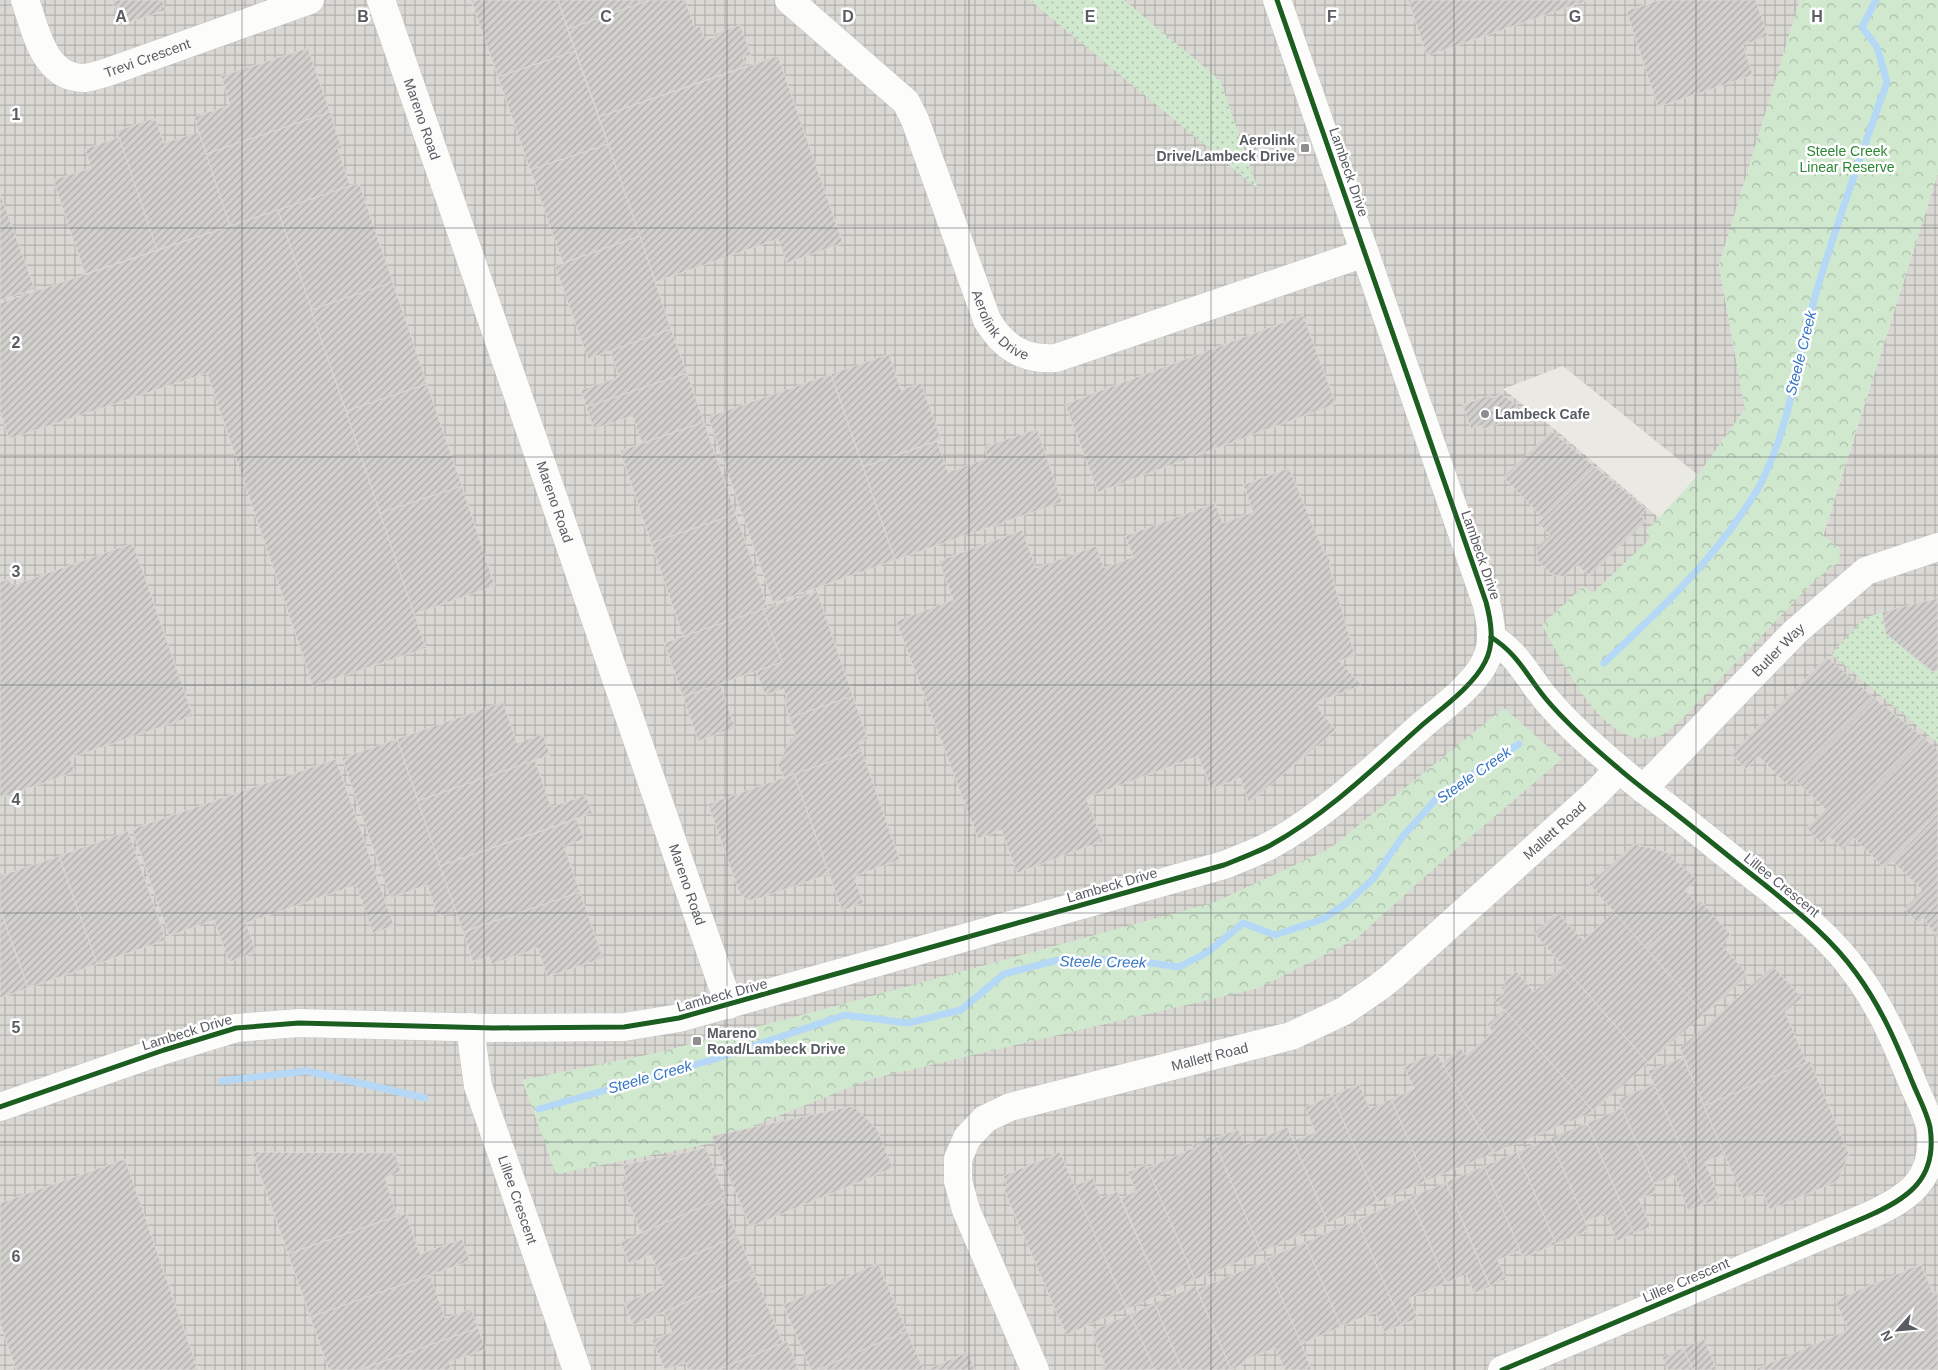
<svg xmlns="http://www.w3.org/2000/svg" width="1938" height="1370" font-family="Arial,sans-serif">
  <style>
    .industrial { fill: url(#industrial-grid) }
    .grass { fill: url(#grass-dots) }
    .park { fill: url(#park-crowns) }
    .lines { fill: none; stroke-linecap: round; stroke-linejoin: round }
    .stream { stroke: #b6d8f7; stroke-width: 7 }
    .building { fill: url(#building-hatch); stroke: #dad8d3 }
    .minor-casing { stroke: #c6c7c6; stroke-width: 29 }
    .minor { stroke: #fcfcfb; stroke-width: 28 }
    .cycleway-casing { stroke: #fff; stroke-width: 8 }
    .cycleway { stroke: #1b5e20; stroke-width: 5 }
    .grid { fill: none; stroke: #595d63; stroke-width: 1; stroke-opacity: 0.55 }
    .poi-dot { fill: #8c8e90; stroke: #fff; stroke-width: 2 }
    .labels { text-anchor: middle; stroke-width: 5; stroke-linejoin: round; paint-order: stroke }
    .street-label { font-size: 14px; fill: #595d63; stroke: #fff }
    .poi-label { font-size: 14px; font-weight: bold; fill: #595d63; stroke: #fff; text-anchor: start }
    .park-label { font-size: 14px; fill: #2d8735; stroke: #fff }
    .water-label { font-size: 15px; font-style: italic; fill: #3575c4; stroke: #fff }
    .grid-label { font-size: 16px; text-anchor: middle; font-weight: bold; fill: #595d63; stroke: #fff; stroke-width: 5; stroke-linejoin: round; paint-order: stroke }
  </style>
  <defs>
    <pattern id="industrial-grid" width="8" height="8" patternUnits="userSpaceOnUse" patternTransform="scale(1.25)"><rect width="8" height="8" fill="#dad8d3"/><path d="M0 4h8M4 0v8" fill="none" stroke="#b4b2af"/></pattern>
    <pattern id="grass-dots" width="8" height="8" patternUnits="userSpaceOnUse" patternTransform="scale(1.25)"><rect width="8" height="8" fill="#d0e8ce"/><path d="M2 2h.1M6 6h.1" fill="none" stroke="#acbfab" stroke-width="1.8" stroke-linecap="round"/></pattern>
    <pattern id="park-crowns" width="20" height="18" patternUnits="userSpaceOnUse" patternTransform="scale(1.25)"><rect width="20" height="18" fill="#d0e8ce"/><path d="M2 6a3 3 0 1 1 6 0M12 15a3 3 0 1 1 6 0" fill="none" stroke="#acbfab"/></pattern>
    <pattern id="building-hatch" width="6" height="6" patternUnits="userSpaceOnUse" patternTransform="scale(1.25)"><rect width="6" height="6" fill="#d1d0cd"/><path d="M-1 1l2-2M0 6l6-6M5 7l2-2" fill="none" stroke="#adacaa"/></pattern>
  </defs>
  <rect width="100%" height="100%" fill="#eae9e4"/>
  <!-- industrial -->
  <path class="industrial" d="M 0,0 L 1030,0 L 1258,188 L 1124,0 L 1800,0 L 1719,265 L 1745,409 L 1698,475 L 1563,366 L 1503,389 L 1557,431 L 1659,518 L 1646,531 L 1652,538 L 1592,594 L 1584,586 L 1542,625 L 1816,579 L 1840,561 L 1839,548 L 1823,536 L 1938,173 L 1938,1370 L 0,1370 Z"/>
  <!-- grass -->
  <g class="grass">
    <path d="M 1030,0 L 1124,0 L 1220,80 L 1258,189 Z"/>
    <path d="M 1882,612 L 1886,634 L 1932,672 L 1938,670 L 1938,743 L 1831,654 L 1865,618 Z"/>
  </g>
  <!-- park -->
  <g class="park">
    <path d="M 1800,0 L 1938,0 L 1938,173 L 1823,535 L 1839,548 L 1840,561 L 1816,579 L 1680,721 C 1674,725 1668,732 1662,735 C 1607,759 1562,661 1542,625 L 1584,586 L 1592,594 L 1651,538 L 1646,532 L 1698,475 L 1745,409 L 1719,265 Z"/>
    <path d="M 1504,708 L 1562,759 L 1439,864 L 1356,939 L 1259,988 L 871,1079 L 708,1144 L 556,1174 L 522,1080 L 656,1053 L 828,1008 L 1215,902 L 1329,849 Z"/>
  </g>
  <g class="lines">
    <!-- stream -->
    <g class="stream">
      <path d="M 1604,663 C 1650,619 1696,577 1733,526 C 1743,512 1754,497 1762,481 C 1791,422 1798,357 1816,293 C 1837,222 1862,152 1887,82 L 1877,47 L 1862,27 L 1876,0"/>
      <path d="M 222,1081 L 307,1071 L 425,1098"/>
      <path d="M 539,1109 L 715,1059 L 845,1015 L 908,1023 L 961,1010 L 1004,974 L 1062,959 L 1130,960 L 1179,967 L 1208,952 L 1243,923 L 1275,935 L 1323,919 L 1347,903 L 1373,879 L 1403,836 L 1439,796 L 1519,744"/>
    </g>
  </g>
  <!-- building -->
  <g class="building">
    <path d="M 112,0 L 162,0 L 166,10 L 121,25 Z"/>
    <path d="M 471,0 L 558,0 L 575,51 L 498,77 Z"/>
    <path d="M 558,0 L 650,0 L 568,29 Z"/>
    <path d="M 650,0 L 685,0 L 695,28 L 700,26 L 705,40 L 715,37 L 714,34 L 740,25 L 751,55 L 743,57 L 746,66 L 599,117 L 568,29 Z"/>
    <path d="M 1408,0 L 1589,0 L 1427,56 Z"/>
    <path d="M 1659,0 L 1756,0 L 1768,36 L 1743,45 L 1753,75 L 1658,107 L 1626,11 Z"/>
    <path d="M 308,48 L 330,112 L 206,154 L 194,117 L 230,105 L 221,76 Z"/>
    <path d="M 575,51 L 608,144 L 530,170 L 498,77 Z"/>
    <path d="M 778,56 L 843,243 L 787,263 L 778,239 L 655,282 L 599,117 Z"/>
    <path d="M 330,112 L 342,148 L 338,149 L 350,186 L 230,226 L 206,154 Z"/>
    <path d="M 155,118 L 164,143 L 199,132 L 230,226 L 157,250 L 116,131 Z"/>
    <path d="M 119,137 L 157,250 L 85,274 L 53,180 L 91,168 L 85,149 Z"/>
    <path d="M 608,144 L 640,236 L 563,263 L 530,170 Z"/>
    <path d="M 359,183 L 393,282 L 311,310 L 278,210 Z"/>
    <path d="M 0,193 L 35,289 L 0,300 Z"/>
    <path d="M 278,210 L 426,648 L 313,686 L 207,373 L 9,439 L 0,412 L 0,303 Z"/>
    <path d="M 640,236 L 671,329 L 588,359 L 555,266 Z"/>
    <path d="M 393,282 L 427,384 L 346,411 L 311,310 Z"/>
    <path d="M 1303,315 L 1336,404 L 1098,492 L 1065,404 Z"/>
    <path d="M 671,329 L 687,373 L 586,407 L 581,390 L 619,377 L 610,351 Z"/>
    <path d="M 889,354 L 901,390 L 921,383 L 941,439 L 863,467 L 831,374 Z"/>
    <path d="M 687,373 L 704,422 L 642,443 L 632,416 L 594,429 L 586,407 Z"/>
    <path d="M 831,374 L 895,560 L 773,603 L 708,417 Z"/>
    <path d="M 427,384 L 462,486 L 380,513 L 346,411 Z"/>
    <path d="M 1502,394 L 1523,410 L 1496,420 L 1498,424 L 1483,429 L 1482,425 L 1471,429 L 1462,405 L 1490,395 L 1491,398 Z"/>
    <path d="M 704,422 L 736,514 L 651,543 L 620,451 Z"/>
    <path d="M 1037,429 L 1062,502 L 895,560 L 863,467 L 937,441 L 948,472 L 988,458 L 984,447 Z"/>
    <path d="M 1551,431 L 1595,467 L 1543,518 L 1503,477 Z"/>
    <path d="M 1595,467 L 1646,509 L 1640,515 L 1646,521 L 1589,576 L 1577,564 L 1564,577 L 1552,575 L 1538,561 L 1536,548 L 1550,535 L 1538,523 Z"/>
    <path d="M 1289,468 L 1324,552 L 1330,559 L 1330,568 L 1355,656 L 1339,661 L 1362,685 L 1317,702 L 1321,712 L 1336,730 L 1249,803 L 1240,778 L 1211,789 L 1198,756 L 1086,798 L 1103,841 L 1017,873 L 1001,830 L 978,839 L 896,621 L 953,600 L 939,561 L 1022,530 L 1036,568 L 1096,546 L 1104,568 L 1133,557 L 1125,536 L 1215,503 L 1223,523 L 1253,512 L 1243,485 Z"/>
    <path d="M 462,486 L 495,586 L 414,614 L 380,513 Z"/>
    <path d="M 736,514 L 768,608 L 683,637 L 651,543 Z"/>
    <path d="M 133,543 L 193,716 L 70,758 L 75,772 L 0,798 L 0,582 L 9,579 L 11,586 Z"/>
    <path d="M 817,591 L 853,696 L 789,718 L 784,700 L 787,699 L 783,689 L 765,695 L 756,671 L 782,662 L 763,609 Z"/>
    <path d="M 1938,598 L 1938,670 L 1933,672 L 1886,634 L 1882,612 Z"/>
    <path d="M 763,609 L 782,662 L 683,697 L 664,643 Z"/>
    <path d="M 1827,657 L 1874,698 L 1788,786 L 1758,756 L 1746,769 L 1731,754 Z"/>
    <path d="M 720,684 L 735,728 L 698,741 L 683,697 Z"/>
    <path d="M 853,696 L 868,739 L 859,742 L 862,751 L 784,778 L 778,765 L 790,739 L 796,737 L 789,718 Z"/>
    <path d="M 1874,698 L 1924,738 L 1821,843 L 1806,828 L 1825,809 L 1794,779 Z"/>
    <path d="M 503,702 L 517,743 L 543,734 L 550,755 L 418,801 L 397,739 Z"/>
    <path d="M 1924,738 L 1938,750 L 1938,813 L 1884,868 L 1854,838 L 1843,850 L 1828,836 Z"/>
    <path d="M 397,739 L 456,911 L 438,917 L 427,885 L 390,898 L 342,758 Z"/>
    <path d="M 862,751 L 900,860 L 854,876 L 863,903 L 842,911 L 794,774 Z"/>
    <path d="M 336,759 L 394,926 L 373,933 L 356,885 L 246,923 L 256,952 L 229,962 L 214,920 L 169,936 L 132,829 Z"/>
    <path d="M 535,760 L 551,807 L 586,795 L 592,813 L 440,866 L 418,801 Z"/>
    <path d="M 794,774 L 829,874 L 754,900 L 746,900 L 739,892 L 708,804 Z"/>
    <path d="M 1938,813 L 1938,902 L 1918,923 L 1904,909 L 1922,890 L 1892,861 Z"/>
    <path d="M 577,819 L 584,839 L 564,846 L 580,892 L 463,932 L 440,866 Z"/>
    <path d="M 128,831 L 166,940 L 97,964 L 59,856 Z"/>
    <path d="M 1634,844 L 1666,852 L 1697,879 L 1685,890 L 1698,904 L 1646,949 L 1589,884 Z"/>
    <path d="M 59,856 L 97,964 L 28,988 L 0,909 L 0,876 Z"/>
    <path d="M 580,892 L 603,958 L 547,977 L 538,948 L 492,964 L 489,956 L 473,962 L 463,932 Z"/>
    <path d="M 1701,901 L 1731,935 L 1721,944 L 1748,975 L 1704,1015 L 1646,949 Z"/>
    <path d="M 1938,902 L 1938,938 L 1923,918 Z"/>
    <path d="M 0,909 L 28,988 L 0,998 Z"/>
    <path d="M 1557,912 L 1583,940 L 1614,912 L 1704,1014 L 1648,1063 L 1534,933 Z"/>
    <path d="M 1563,966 L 1648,1063 L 1593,1111 L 1495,1000 L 1504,993 L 1501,988 L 1505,985 L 1503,983 L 1516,971 L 1534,992 Z"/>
    <path d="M 1773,966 L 1802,998 L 1785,1012 L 1807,1063 L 1704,1106 L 1680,1048 Z"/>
    <path d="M 1504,1009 L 1594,1112 L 1494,1153 L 1442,1063 L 1460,1048 L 1466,1055 L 1493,1032 L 1487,1025 Z"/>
    <path d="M 1436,1052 L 1494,1153 L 1426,1181 L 1391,1099 L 1414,1089 L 1404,1066 Z"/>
    <path d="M 1683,1057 L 1725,1154 L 1705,1162 L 1720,1198 L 1705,1204 L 1648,1071 Z"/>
    <path d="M 1810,1061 L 1849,1154 L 1838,1181 L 1770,1210 L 1762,1191 L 1743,1199 L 1704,1106 Z"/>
    <path d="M 1359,1084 L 1370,1109 L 1391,1099 L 1426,1181 L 1378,1202 L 1332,1095 Z"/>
    <path d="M 1654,1084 L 1705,1204 L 1688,1211 L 1674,1175 L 1654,1184 L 1618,1099 Z"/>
    <path d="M 1332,1095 L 1378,1202 L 1328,1223 L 1293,1141 L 1315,1132 L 1305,1107 Z"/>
    <path d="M 853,1106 L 877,1129 L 893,1168 L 750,1227 L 712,1136 Z"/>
    <path d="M 1622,1108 L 1657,1192 L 1639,1199 L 1651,1227 L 1634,1234 L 1587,1123 Z"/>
    <path d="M 1587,1123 L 1634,1234 L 1617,1241 L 1605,1214 L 1585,1222 L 1550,1138 Z"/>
    <path d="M 1287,1127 L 1328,1223 L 1261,1252 L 1213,1139 L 1238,1129 L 1245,1145 Z"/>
    <path d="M 1212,1136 L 1261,1252 L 1195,1280 L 1147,1168 L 1193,1148 L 1192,1145 Z"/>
    <path d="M 1550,1138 L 1589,1230 L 1556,1244 L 1517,1152 Z"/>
    <path d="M 706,1148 L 726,1197 L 641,1233 L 620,1182 L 626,1180 L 623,1165 Z"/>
    <path d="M 252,1152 L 395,1153 L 401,1172 L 385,1178 L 397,1216 L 288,1254 Z"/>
    <path d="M 1060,1152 L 1127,1308 L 1066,1335 L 1003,1188 L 1007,1186 L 1003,1176 Z"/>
    <path d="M 1517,1152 L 1556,1244 L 1523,1258 L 1484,1166 Z"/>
    <path d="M 125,1159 L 198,1370 L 16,1370 L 0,1323 L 0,1203 Z"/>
    <path d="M 1146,1164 L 1195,1280 L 1162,1294 L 1121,1198 L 1136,1191 L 1128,1172 Z"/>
    <path d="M 1484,1166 L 1520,1250 L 1498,1260 L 1506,1279 L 1490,1286 L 1446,1182 Z"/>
    <path d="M 1093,1178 L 1101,1198 L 1117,1191 L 1162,1294 L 1127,1309 L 1074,1186 Z"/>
    <path d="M 1446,1182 L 1490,1287 L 1474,1293 L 1466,1274 L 1446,1283 L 1410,1197 Z"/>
    <path d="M 1410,1197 L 1446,1283 L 1409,1298 L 1418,1318 L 1401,1325 L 1357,1220 Z"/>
    <path d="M 722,1198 L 738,1236 L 657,1270 L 651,1255 L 629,1264 L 620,1242 Z"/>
    <path d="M 406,1213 L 420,1254 L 462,1239 L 470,1261 L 310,1317 L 288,1254 Z"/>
    <path d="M 1357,1220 L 1402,1325 L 1384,1332 L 1375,1312 L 1340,1327 L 1305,1242 Z"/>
    <path d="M 738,1236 L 754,1273 L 633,1325 L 624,1303 L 664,1286 L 657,1270 Z"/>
    <path d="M 1305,1242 L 1341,1327 L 1301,1344 L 1265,1259 Z"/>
    <path d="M 1266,1261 L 1297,1334 L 1312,1370 L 1285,1370 L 1275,1348 L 1245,1360 L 1246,1363 L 1231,1370 L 1228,1363 L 1197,1289 Z"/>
    <path d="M 878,1263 L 907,1331 L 817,1370 L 811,1370 L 783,1305 Z"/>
    <path d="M 1921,1264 L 1933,1293 L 1938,1291 L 1938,1370 L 1757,1370 L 1756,1369 L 1848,1330 L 1835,1300 Z"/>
    <path d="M 754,1273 L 783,1343 L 718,1370 L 688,1370 L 685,1362 L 665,1370 L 652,1340 L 672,1332 L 664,1312 Z"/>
    <path d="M 430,1275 L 445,1318 L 471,1309 L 478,1328 L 359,1370 L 329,1370 L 310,1317 Z"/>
    <path d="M 1196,1286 L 1197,1289 L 1231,1370 L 1182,1370 L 1154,1303 Z"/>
    <path d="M 1154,1304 L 1156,1307 L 1182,1370 L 1154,1370 L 1130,1314 Z"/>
    <path d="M 1130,1314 L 1154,1368 L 1149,1370 L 1102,1370 L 1101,1367 L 1105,1365 L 1091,1331 Z"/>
    <path d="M 478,1328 L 486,1349 L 449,1362 L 452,1370 L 359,1370 Z"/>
    <path d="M 907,1331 L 924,1370 L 817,1370 L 890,1338 Z"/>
    <path d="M 1704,1339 L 1717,1370 L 1693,1370 L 1683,1348 Z"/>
    <path d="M 787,1341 L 799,1370 L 718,1370 L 783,1343 Z"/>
    <path d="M 1683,1348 L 1693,1370 L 1668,1370 L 1662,1357 Z"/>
    <path d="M 968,1352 L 975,1370 L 925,1370 Z"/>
  </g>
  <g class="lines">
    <!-- minor casing -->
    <g class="minor-casing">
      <g id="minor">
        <path id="s1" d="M 25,0 C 36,31 44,79 85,78 C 93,77 101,74 108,72 L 310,0"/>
        <path id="s2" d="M 381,0 L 729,1005"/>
        <path id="s3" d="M 789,0 L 906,102 L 915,120 L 987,320 C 1003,347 1023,360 1056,358 L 1365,253"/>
        <path d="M 1491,637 C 1519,655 1526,675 1546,699 C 1567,724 1593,747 1618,768 C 1635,783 1653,796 1671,810 C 1703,835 1733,860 1765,885 C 1798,912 1831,938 1856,973 C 1882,1008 1898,1047 1914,1086 C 1920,1100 1927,1113 1930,1127 C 1938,1180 1907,1199 1866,1217 L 1502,1370"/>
        <path id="s4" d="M 1643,789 L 1795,632 L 1866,571 L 1938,547"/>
        <path id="s5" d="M 470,1027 L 478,1086 L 577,1370"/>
        <path d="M 0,1107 L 164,1050 L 236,1028 L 299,1023 L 493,1028 L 624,1027 L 679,1018 L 1224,865 C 1239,859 1255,853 1269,846 C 1326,815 1374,768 1421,726 C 1442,708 1473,686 1485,662 C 1495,643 1491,621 1486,602 L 1277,0"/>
        <path id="s6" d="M 1035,1370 L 966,1210 L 958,1181 L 958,1159 L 967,1138 L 985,1119 L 1010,1107 L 1291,1036 L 1344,1011 L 1379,987 L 1394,975 L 1596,793 L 1619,769"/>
      </g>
    </g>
    <!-- minor -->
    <use href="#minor" class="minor"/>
    <!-- cycleway casing -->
    <g class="cycleway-casing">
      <g id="cycleway">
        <path d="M 1491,637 C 1519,655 1526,675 1546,699 C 1567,724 1593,747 1618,768 C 1635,783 1653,796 1671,810 C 1703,835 1733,860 1765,885 C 1798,912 1831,938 1856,973 C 1882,1008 1898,1047 1914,1086 C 1920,1100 1927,1113 1930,1127 C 1938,1180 1907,1199 1866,1217 L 1502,1370"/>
        <path d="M 0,1107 L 164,1050 L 236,1028 L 299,1023 L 493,1028 L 624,1027 L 679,1018 L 1224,865 C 1239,859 1255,853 1269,846 C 1326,815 1374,768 1421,726 C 1442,708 1473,686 1485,662 C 1495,643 1491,621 1486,602 L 1277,0"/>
      </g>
    </g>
    <!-- cycleway -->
    <use href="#cycleway" class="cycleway"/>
  </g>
  <!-- grid -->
  <path class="grid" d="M 242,0 L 242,1370M 484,0 L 484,1370M 727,0 L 727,1370M 969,0 L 969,1370M 1211,0 L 1211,1370M 1454,0 L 1454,1370M 1696,0 L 1696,1370M 0,228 L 1938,228M 0,457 L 1938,457M 0,685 L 1938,685M 0,913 L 1938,913M 0,1142 L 1938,1142"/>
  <!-- markers -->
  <g class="poi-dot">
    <rect x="1300" y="143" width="10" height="10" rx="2.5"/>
    <circle cx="1485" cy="414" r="5"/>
    <rect x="692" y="1036" width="10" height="10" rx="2.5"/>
  </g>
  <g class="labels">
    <!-- street labels -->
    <g class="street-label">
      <text dy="5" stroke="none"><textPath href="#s1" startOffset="172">Trevi Crescent</textPath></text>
      <text dy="5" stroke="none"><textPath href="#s2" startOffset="126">Mareno Road</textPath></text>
      <text transform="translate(1349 172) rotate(71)" y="5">Lambeck Drive</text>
      <text dy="5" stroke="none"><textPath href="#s3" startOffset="400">Aerolink Drive</textPath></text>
      <text dy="5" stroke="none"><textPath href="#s2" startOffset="531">Mareno Road</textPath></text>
      <text transform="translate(1481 555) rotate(71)" y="5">Lambeck Drive</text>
      <text dy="5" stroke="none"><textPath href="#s4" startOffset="194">Butler Way</textPath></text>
      <text dy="5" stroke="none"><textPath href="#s6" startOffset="929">Mallett Road</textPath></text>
      <text dy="5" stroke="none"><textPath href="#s2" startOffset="936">Mareno Road</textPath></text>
      <text transform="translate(1112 885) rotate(-16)" y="5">Lambeck Drive</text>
      <text transform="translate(1782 885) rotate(39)" y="5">Lillee Crescent</text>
      <text transform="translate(722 995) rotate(-15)" y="5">Lambeck Drive</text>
      <text transform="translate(187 1032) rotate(-17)" y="5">Lambeck Drive</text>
      <text dy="5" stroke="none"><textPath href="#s6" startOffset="509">Mallett Road</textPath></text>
      <text dy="5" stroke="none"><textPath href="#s5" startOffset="180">Lillee Crescent</textPath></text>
      <text transform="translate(1686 1280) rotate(-23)" y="5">Lillee Crescent</text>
    </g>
    <!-- poi labels -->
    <g class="poi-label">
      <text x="1295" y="145" text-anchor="end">Aerolink<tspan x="1295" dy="16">Drive/Lambeck Drive</tspan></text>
      <text x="1495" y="419">Lambeck Cafe</text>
      <text x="707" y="1038">Mareno<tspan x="707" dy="16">Road/Lambeck Drive</tspan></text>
    </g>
    <!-- park labels -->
    <g class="park-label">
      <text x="1847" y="156">Steele Creek<tspan x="1847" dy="16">Linear Reserve</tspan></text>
    </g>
    <!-- water labels -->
    <g class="water-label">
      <text transform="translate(1801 353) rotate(-76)" y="5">Steele Creek</text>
      <text transform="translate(1474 775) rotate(-35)" y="5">Steele Creek</text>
      <text transform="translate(1103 962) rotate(1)" y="5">Steele Creek</text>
      <text transform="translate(650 1077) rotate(-16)" y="5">Steele Creek</text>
    </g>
  </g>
  <g class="grid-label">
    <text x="121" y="22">A</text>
    <text x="363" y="22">B</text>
    <text x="606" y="22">C</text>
    <text x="848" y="22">D</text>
    <text x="1090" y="22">E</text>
    <text x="1332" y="22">F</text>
    <text x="1575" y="22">G</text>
    <text x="1817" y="22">H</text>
    <text x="16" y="120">1</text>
    <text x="16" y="348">2</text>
    <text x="16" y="577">3</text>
    <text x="16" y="805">4</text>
    <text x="16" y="1033">5</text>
    <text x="16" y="1262">6</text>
  </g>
  <!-- north arrow -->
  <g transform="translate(1898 1330) rotate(243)" stroke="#ffffff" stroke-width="4" paint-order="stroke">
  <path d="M0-4L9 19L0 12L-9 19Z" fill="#595d63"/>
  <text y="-8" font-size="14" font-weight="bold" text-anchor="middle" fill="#595d63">N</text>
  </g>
</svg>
